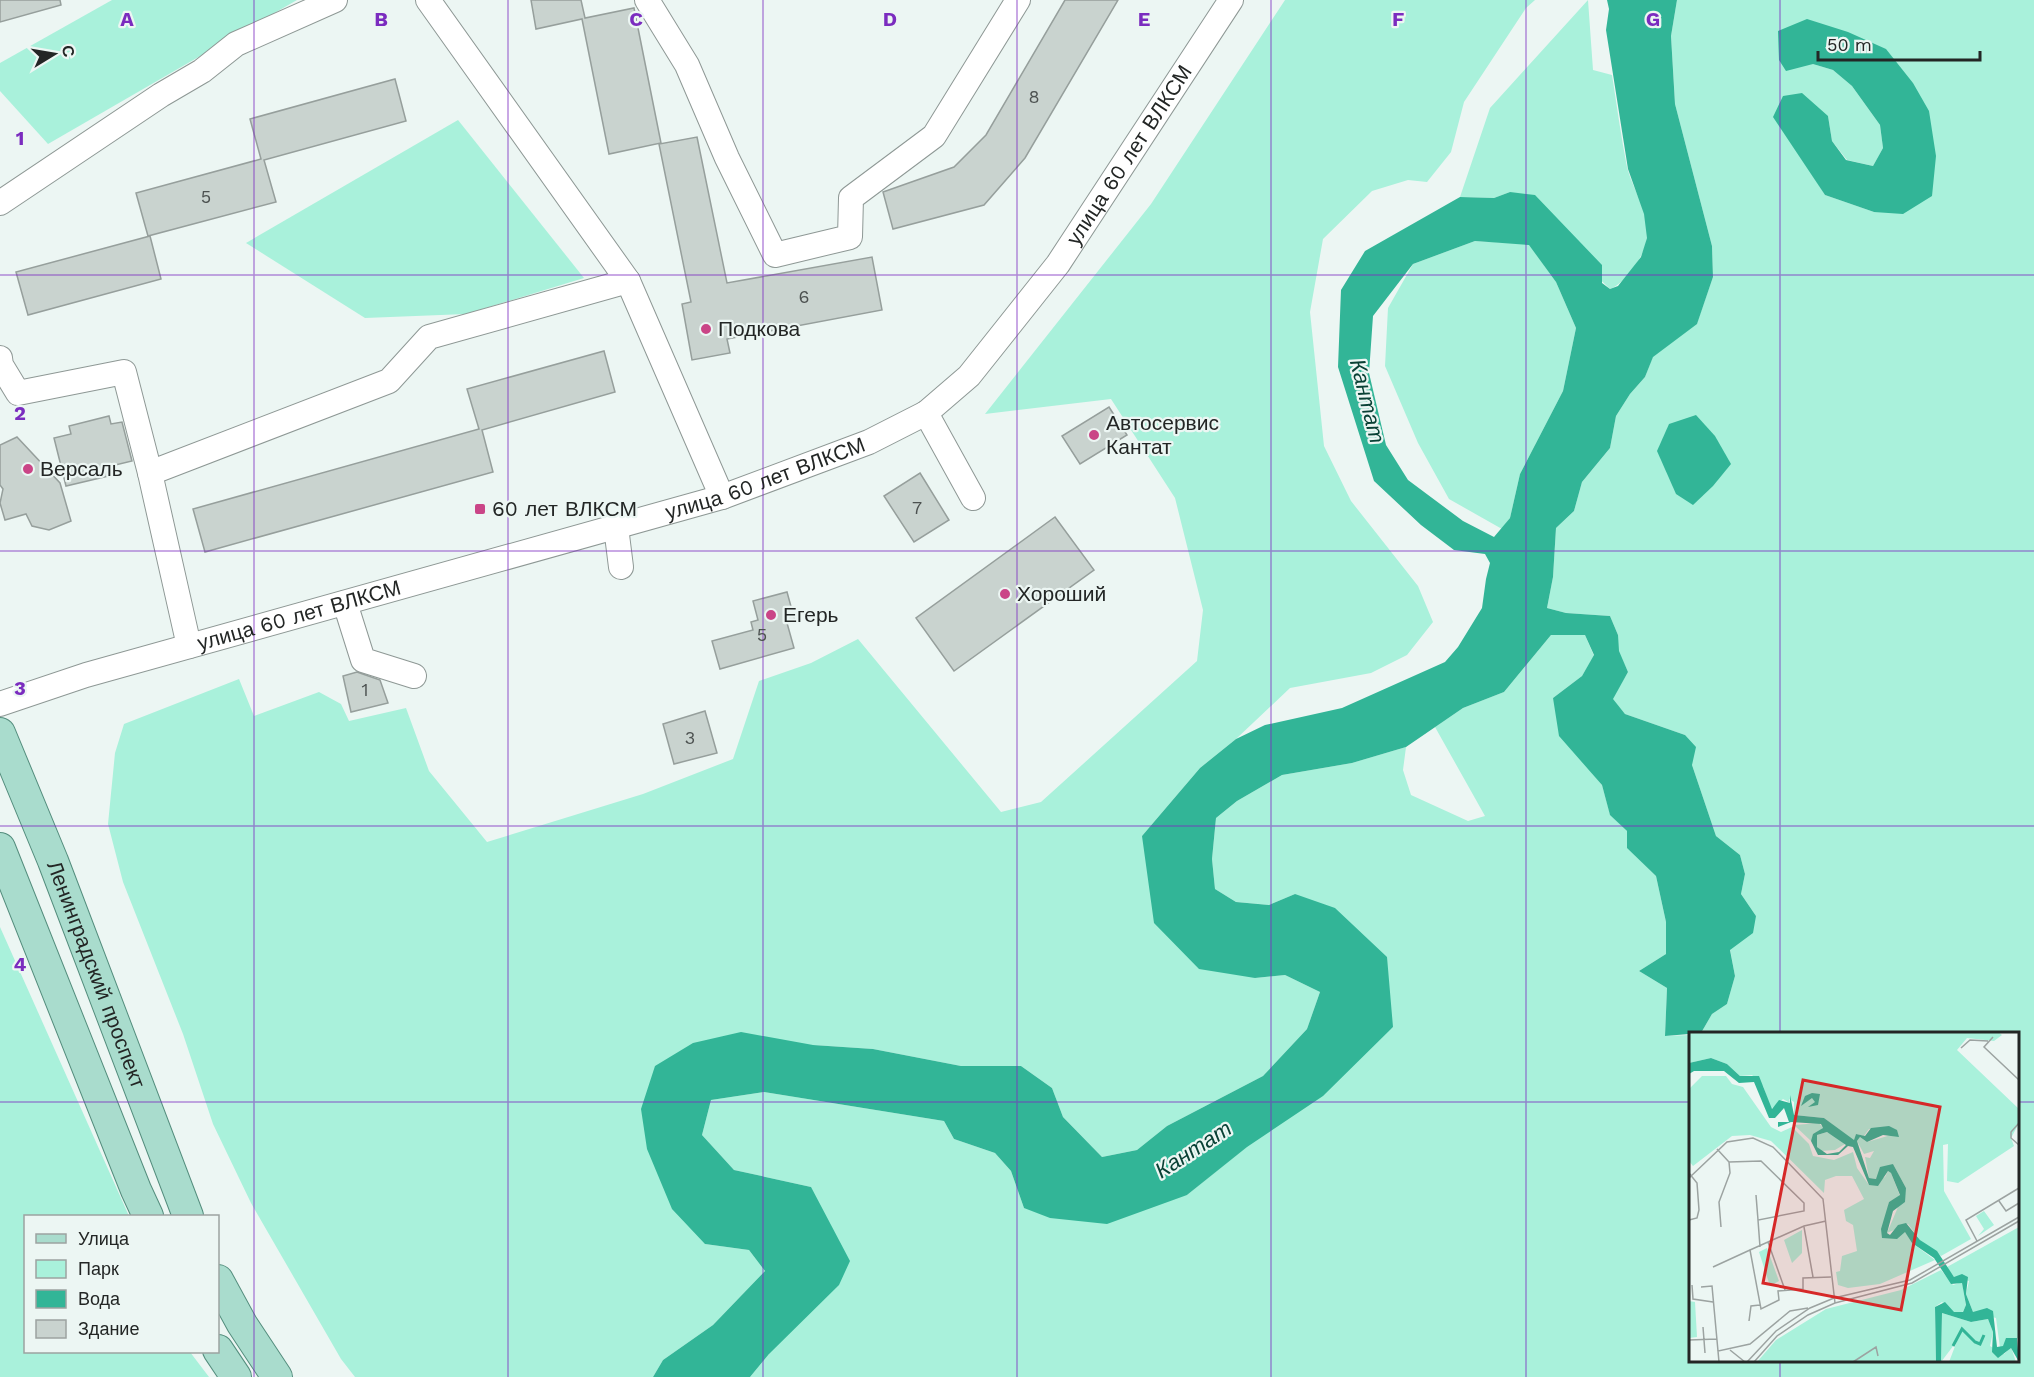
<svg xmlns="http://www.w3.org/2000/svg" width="2034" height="1377" font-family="'Work Sans',sans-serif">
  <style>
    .green { fill: #a9f1db; fill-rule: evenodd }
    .water { fill: #32b597; fill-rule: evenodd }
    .building { fill: #c9d3cf; stroke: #969f9c; stroke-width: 1.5 }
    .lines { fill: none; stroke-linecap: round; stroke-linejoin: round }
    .minor-casing { stroke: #8e9895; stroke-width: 26 }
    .major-casing { stroke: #548d7d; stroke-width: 32 }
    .minor { stroke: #fff; stroke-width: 24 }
    .major { stroke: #a9dccd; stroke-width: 30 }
    .grid { fill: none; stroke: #7b2cbf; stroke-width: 1.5; stroke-opacity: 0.55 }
    .poi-dot { fill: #ca4587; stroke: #ecf6f3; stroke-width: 2 }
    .labels { text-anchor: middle; stroke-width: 4.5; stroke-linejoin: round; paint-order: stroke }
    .number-label { font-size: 18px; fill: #4c5150 }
    .street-label { font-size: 21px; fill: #232625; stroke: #ecf6f3 }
    .poi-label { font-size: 21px; fill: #232625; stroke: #ecf6f3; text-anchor: start }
    .water-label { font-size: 22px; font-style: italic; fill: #094135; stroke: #ecf6f3 }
    .inset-river { fill: none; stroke: #32b597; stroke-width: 3 }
    .inset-road { fill: none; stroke: #9ca3a1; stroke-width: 1.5 }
    .view { fill: #d62828; fill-opacity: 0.15; stroke: #d62828; stroke-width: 3 }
    .inset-edge { fill: none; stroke: #232625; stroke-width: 3 }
    .grid-label { font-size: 20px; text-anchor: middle; font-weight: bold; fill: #7b2cbf; stroke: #ecf6f3; stroke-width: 4.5; stroke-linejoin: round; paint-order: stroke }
  </style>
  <rect width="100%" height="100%" fill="#ecf6f3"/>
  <!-- green -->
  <g class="green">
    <path d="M 112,0 L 297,0 L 48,144 L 0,91 L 0,63 Z"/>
    <path d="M 1285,0 L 1535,0 L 1526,8 L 1464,102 L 1451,152 L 1427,182 L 1408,180 L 1372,191 L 1323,239 L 1310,312 L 1324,446 L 1351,501 L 1418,586 L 1433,622 L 1407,655 L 1371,673 L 1290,688 L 1236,739 L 1200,768 L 1142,836 L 1255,978 L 1285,975 L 1320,992 L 1307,1029 L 1263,1076 L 1167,1126 L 1137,1150 L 1102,1157 L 1063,1117 L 1052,1088 L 1021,1066 L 961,1066 L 873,1049 L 813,1045 L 693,1043 L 705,1244 L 749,1250 L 765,1271 L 713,1325 L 663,1360 L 653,1377 L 355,1377 L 341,1359 L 251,1203 L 213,1124 L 183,1034 L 123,882 L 108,824 L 115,753 L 124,724 L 239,679 L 254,716 L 319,692 L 341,704 L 349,721 L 406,708 L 429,771 L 487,842 L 643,794 L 733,759 L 759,681 L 811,663 L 858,639 L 1001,812 L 1041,802 L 1197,661 L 1203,610 L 1175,498 L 1111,399 L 985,414 L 1151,204 Z"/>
    <path d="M 1588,0 L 1593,70 L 1612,75 C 1617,106 1621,137 1627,167 C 1633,190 1650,214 1647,238 C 1646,254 1625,284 1610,289 L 1510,192 L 1494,198 L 1460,197 L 1490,108 Z"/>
    <path d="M 1677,0 L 2034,0 L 2034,1377 L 750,1377 L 769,1354 L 811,1187 L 734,1170 L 702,1135 L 711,1100 L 764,1092 L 944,1121 L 954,1139 L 995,1153 L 1011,1171 L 1024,1208 L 1187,1195 L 1393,1027 L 1295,894 L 1269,905 L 1236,902 L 1215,889 L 1212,859 L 1216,818 L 1237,801 L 1282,775 L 1352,763 L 1406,747 L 1403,770 L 1411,795 L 1468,821 L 1485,816 L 1435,727 L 1463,708 L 1504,692 L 1551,635 L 1585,635 L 1594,656 L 1582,676 L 1553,698 L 1589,769 L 1602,785 L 1610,814 L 1627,831 L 1628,848 L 1656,876 L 1666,922 L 1666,954 L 1639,971 L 1667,988 L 1665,1036 L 1690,1035 L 1690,1360 L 2018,1360 L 2018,1034 L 1701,1033 L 1712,1014 L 1727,1004 L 1735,976 L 1730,949 L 1756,916 L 1741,894 L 1745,874 L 1740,855 L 1716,836 L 1692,765 L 1685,735 L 1625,714 L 1612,699 L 1628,672 L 1618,651 L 1618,635 L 1610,616 L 1566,613 L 1547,608 L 1553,577 L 1556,528 L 1574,511 L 1582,482 L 1610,448 L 1616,416 L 1630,394 L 1645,377 L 1653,356 L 1697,323 L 1713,277 L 1712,246 L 1675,104 L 1671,36 ZM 1813,64 L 1913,83 L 1874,212 L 1825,195 L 1805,163 L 1828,116 L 1832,141 L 1847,160 L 1873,166 L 1883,148 L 1880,125 L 1852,86 L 1833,70 Z"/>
    <path d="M 458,120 L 584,278 L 466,314 L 365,318 L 246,243 Z"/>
    <path d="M 1475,241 L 1529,244 L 1556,282 L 1576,328 L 1563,391 L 1520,474 L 1510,518 L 1502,529 L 1449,499 L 1418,443 L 1385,366 L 1388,308 L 1413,264 Z"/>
    <path d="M 0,927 L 129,1216 L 26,1216 L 26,1352 L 190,1352 L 209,1377 L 0,1377 Z"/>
  </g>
  <!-- water -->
  <g class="water">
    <path d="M 1607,0 L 1677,0 L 1671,36 L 1675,104 L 1712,246 L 1713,277 L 1697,324 L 1653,357 L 1645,377 L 1630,394 L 1616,416 L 1610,448 L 1582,482 L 1574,511 L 1556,528 L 1553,577 L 1547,608 L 1566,613 L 1610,616 L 1618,635 L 1619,651 L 1628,672 L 1613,699 L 1625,714 L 1685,735 L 1696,747 L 1692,765 L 1716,836 L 1740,855 L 1745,874 L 1741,894 L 1756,916 L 1753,933 L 1730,950 L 1735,976 L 1727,1004 L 1712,1014 L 1701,1033 L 1665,1036 L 1667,988 L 1639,971 L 1666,954 L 1666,922 L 1656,876 L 1627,848 L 1627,831 L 1610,815 L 1602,785 L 1559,736 L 1553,698 L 1582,676 L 1594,655 L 1585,635 L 1551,635 L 1504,692 L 1463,708 L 1406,747 L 1352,763 L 1282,775 L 1237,801 L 1216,818 L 1212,859 L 1215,889 L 1236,902 L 1269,905 L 1295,894 L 1335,908 L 1387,957 L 1393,1027 L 1323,1096 L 1247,1147 L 1187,1195 L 1107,1224 L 1050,1218 L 1024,1208 L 1011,1171 L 995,1153 L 954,1139 L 944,1121 L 764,1092 L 711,1100 L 702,1135 L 734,1170 L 811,1187 L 850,1261 L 839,1285 L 769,1354 L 750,1377 L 653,1377 L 663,1360 L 713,1325 L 765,1271 L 749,1250 L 705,1244 L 672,1209 L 647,1149 L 641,1109 L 655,1066 L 693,1043 L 741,1032 L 813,1045 L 873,1049 L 961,1066 L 1021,1066 L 1052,1088 L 1063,1117 L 1102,1157 L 1137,1150 L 1167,1126 L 1263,1076 L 1307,1029 L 1320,992 L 1285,975 L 1255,978 L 1199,969 L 1154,923 L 1142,836 L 1200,768 L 1236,739 L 1265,725 L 1342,708 L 1445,662 L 1458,647 L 1482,608 L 1486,579 L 1490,563 L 1485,554 L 1454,550 L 1421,525 L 1374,481 L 1338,367 L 1341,290 L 1365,251 L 1460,197 L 1494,198 L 1510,192 L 1535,195 L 1602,265 L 1602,283 L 1610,289 L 1618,286 L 1641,257 L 1647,238 L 1644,214 L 1628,169 L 1606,30 L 1609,9 ZM 1475,241 L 1529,245 L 1556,282 L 1576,328 L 1563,391 L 1520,474 L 1510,518 L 1494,537 L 1463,521 L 1408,480 L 1386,445 L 1369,373 L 1373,316 L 1413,264 Z"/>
    <path d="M 1807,19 L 1848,32 L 1886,49 L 1913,83 L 1929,111 L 1936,156 L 1932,196 L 1903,214 L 1874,212 L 1825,195 L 1773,117 L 1783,96 L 1802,93 L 1828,116 L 1832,141 L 1846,160 L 1873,166 L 1883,148 L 1880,125 L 1852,86 L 1833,70 L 1813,64 L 1786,71 L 1779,60 L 1778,31 Z"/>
    <path d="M 1696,415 L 1715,436 L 1731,464 L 1713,486 L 1693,505 L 1676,494 L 1657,451 L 1669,424 Z"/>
  </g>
  <!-- building -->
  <g class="building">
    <path d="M 0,0 L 60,0 L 61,5 L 0,22 Z"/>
    <path d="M 531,0 L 581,0 L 585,18 L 634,8 L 661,143 L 609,154 L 582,19 L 536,29 Z"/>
    <path d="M 1065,0 L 1118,0 L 1025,158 L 984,205 L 893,229 L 883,192 L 954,167 L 986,135 Z"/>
    <path d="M 395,79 L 406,121 L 264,160 L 276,202 L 148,236 L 136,193 L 261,159 L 250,119 Z"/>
    <path d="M 697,137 L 727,283 L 872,257 L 882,310 L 727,339 L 730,353 L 692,360 L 682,304 L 691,302 L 659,144 Z"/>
    <path d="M 150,236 L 161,279 L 28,315 L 16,272 Z"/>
    <path d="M 604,351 L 615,392 L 482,430 L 493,472 L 205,552 L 193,509 L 479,429 L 467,389 Z"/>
    <path d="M 1109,407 L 1127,435 L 1080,464 L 1062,436 Z"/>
    <path d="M 109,416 L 111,424 L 122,422 L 132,461 L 111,466 L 113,475 L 66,486 L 54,438 L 71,434 L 69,426 Z"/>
    <path d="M 17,437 L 60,483 L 71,521 L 49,530 L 32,526 L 26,514 L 5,520 L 0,503 L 3,489 L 0,485 L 0,445 Z"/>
    <path d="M 920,473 L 949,520 L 914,542 L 884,496 Z"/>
    <path d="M 1055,517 L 1094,570 L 954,671 L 916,618 Z"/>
    <path d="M 787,592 L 795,621 L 787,623 L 794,648 L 720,669 L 712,641 L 753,630 L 751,622 L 758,620 L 753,601 Z"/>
    <path d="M 357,672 L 380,680 L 388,703 L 351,712 L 343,676 Z"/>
    <path d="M 705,711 L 717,753 L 674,764 L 663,724 Z"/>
  </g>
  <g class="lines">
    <!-- minor casing -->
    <g class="minor-casing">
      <g id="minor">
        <path d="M 428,0 L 628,281 L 722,497"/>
        <path d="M 647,0 L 687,65 L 727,158 L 775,255 L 850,237 L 851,198 L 934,136 L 1018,0"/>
        <path d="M 0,203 L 161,95 L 202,71 L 236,44 L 335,0"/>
        <path d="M 0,358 L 1,365 L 18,393 L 124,372 L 150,473 L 189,646"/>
        <path d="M 926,413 L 973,498"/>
        <path d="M 150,473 L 389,381 L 429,337 L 628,281"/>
        <path d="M 616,527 L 621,567"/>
        <path d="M 345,603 L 363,660 L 414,676"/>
        <path id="s1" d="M 0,704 L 86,675 L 722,497 L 869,442 L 926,413 L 969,376 L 1058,264 L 1231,0"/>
      </g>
    </g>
    <!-- major casing -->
    <g class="major-casing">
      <g id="major">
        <path id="s2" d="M 0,733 L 53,861 L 188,1216"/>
        <path d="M 0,848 L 136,1190 L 148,1216"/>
        <path d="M 218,1280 L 242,1324 L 277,1377"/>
        <path d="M 218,1350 L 236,1377"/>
      </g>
    </g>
    <!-- minor -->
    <use href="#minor" class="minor"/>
    <!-- major -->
    <use href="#major" class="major"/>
  </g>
  <!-- grid -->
  <path class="grid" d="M 254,0 L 254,1377M 508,0 L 508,1377M 763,0 L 763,1377M 1017,0 L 1017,1377M 1271,0 L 1271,1377M 1526,0 L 1526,1377M 1780,0 L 1780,1034M 0,275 L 2034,275M 0,551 L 2034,551M 0,826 L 2034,826M 0,1102 L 1690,1102M 2018,1102 L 2034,1102M 1780,1360 L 1780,1377"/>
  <!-- markers -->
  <g class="poi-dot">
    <circle cx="706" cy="329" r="6"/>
    <circle cx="1094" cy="435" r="6"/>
    <circle cx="28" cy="469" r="6"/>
    <rect x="474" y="503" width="12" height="12" rx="3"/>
    <circle cx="1005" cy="594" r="6"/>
    <circle cx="771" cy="615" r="6"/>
  </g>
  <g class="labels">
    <!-- number labels -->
    <g class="number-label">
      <text x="1034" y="103">8</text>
      <text x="206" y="203">5</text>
      <text x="804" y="303">6</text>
      <text x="917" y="514">7</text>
      <text x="762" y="641">5</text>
      <text x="365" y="696">1</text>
      <text x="690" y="744">3</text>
    </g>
    <!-- street labels -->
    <g class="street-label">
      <text dy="7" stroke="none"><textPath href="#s1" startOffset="1302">улица 60 лет ВЛКСМ</textPath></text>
      <text dy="7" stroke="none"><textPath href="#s1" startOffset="798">улица 60 лет ВЛКСМ</textPath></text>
      <text dy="7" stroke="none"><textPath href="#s1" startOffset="312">улица 60 лет ВЛКСМ</textPath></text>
      <text dy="7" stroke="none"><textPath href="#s2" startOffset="260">Ленинградский проспект</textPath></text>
    </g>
    <!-- poi labels -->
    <g class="poi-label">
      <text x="718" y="336">Подкова</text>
      <text x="1106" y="430">Автосервис<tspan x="1106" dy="24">Кантат</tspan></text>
      <text x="40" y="476">Версаль</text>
      <text x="492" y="516">60 лет ВЛКСМ</text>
      <text x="1017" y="601">Хороший</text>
      <text x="783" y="622">Егерь</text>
    </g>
    <!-- water labels -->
    <g class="water-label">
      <text transform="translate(1368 401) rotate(76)" y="8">Кантат</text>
      <text transform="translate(1193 1149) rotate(-33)" y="8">Кантат</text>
    </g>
  </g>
  <!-- overview -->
  <g transform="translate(1689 1032)">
    <rect width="330" height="330" fill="#ecf6f3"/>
    <path d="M 0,0 L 309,0 L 313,3 L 305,9 L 278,6 L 268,18 L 330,77 L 330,91 L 322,106 L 325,114 L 269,151 L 258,149 L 259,112 L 254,113 L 255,159 L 282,207 L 252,224 L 231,208 L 219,192 L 198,201 L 217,156 L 204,132 L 187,147 L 180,146 L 176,125 L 181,126 L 185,119 L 175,122 L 168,109 L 171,105 L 178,110 L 202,103 L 203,97 L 180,97 L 175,104 L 167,102 L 165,109 L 135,86 L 105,83 L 105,70 L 100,67 L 101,71 L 94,67 L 82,77 L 74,54 L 63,43 L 51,44 L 38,32 L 22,26 L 0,31 ZM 13,44 L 37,44 L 43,52 L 54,55 L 82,95 L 92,100 L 103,95 L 120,112 L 124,124 L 145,128 L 164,120 L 168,136 L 180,153 L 196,145 L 199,139 L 202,141 L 211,164 L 200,170 L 193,206 L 216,199 L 223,211 L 246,228 L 191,252 L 159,256 L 149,253 L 147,240 L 151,239 L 153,224 L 168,219 L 164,193 L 157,189 L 155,178 L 175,167 L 163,144 L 147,144 L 136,148 L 135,161 L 82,109 L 61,103 L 43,104 L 4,134 L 0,129 L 0,57 ZM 130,91 L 134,96 L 122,109 L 105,93 ZM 138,100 L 144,103 L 156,112 L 146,118 L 132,119 L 128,115 L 128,103 ZM 295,179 L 305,193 L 289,204 L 295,197 L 287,184 ZM 330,195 L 330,309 L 328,306 L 311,316 L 307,286 L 284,280 L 277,262 L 280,249 L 265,245 L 258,235 ZM 113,198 L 113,221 L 103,231 L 95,208 ZM 78,216 L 90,249 L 81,254 L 70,220 ZM 252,238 L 264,253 L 273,250 L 277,274 L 273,281 L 265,281 L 253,270 L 246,275 L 247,330 L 68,330 L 87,308 L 137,277 L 212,258 ZM 0,269 L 6,270 L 8,305 L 0,306 ZM 253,281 L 282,290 L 299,287 L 304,300 L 301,314 L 315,322 L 322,315 L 327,330 L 260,330 L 268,309 L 252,330 Z" fill="#a9f1db"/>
    <path d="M 22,26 L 38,32 L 51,44 L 70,44 L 83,77 L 90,68 L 101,71 L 101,63 L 105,83 L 135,86 L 165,108 L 167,102 L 176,104 L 182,96 L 200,94 L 208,98 L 210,105 L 194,103 L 178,110 L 171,105 L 168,109 L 180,146 L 187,147 L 191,135 L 204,132 L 217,156 L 216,170 L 204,179 L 198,201 L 201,203 L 209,193 L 217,191 L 231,208 L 248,219 L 265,245 L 273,242 L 279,245 L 277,262 L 284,280 L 298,276 L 304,279 L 308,315 L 314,314 L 317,306 L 328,306 L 330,330 L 322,316 L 309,326 L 303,320 L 304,300 L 299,287 L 282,290 L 253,281 L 252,330 L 247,330 L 246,275 L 256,270 L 265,280 L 274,280 L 277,273 L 273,251 L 262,252 L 245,226 L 223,211 L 216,200 L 208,207 L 193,206 L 192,197 L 200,170 L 211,163 L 202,141 L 199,139 L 189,154 L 180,153 L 164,115 L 159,114 L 149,123 L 129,123 L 122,109 L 124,102 L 134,96 L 132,92 L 102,90 L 89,95 L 89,90 L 100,90 L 95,76 L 86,86 L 80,86 L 65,50 L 50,51 L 35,39 L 5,39 L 0,42 L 0,49 L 0,31 ZM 138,100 L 157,113 L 150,120 L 138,122 L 128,115 L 128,103 ZM 123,61 L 131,62 L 129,73 L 119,75 L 126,70 L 123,66 L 112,74 L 116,64 Z" fill="#32b597" fill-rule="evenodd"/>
    <path class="inset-river" d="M 264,314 L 273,297 L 286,310 L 291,312 L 295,303"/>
    <path class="inset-road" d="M 304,5 L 295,15 L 330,48M 272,16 L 281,8 L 299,9M 330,91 L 322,100 L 322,106 L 330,113M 28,117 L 40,130 L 72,129 L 115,171 L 115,179 L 69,188 L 71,215M 0,141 L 8,151 L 10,178 L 8,186 L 0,188M 0,146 L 38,110 L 64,106 L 84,115 L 134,167 L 146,271M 67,163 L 69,188M 310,169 L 317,179 L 330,171M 137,189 L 115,194 L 61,218 L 72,277 L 90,268 L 89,259 L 114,257 L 114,246 L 142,245M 32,195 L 30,170 L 41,141 L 40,130M 115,195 L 124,245M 288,209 L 277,188 L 330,156M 79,210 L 96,258M 24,235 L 61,218M 3,253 L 4,267 L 24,270M 12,255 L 23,254 L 29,319M 60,289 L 62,274 L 71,273M 14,295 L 16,321M 0,308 L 28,307M 41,318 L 56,330M 30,330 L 29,319 L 61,312 L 101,279 L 119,276M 58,330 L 87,299 L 121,276 L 145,266 L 221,248 L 330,185M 65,330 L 88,304 L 119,283 L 146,271 L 223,251 L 330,189M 164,330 L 187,315 L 189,324"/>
    <path class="view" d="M 114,48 L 251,75 L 212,278 L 74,251 Z"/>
    <rect width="330" height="330" class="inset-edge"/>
  </g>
  <g class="grid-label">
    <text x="127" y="26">A</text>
    <text x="381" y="26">B</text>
    <text x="636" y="26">C</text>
    <text x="890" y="26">D</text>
    <text x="1144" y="26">E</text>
    <text x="1398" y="26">F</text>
    <text x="1653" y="26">G</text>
    <text x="20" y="145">1</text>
    <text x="20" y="420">2</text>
    <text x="20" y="695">3</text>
    <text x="20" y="971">4</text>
  </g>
  <!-- legend -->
  <rect x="24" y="1215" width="195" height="138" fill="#ecf6f3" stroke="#9ca3a1" stroke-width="1.5"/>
  <rect x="36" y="1234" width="30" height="9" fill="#a9dccd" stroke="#9ca3a1" stroke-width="1.5"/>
  <text x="78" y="1245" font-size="18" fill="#232625">Улица</text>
  <rect x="36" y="1260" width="30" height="18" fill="#a9f1db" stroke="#9ca3a1" stroke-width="1.5"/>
  <text x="78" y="1275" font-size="18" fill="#232625">Парк</text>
  <rect x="36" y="1290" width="30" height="18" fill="#32b597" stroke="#9ca3a1" stroke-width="1.5"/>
  <text x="78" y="1305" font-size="18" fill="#232625">Вода</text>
  <rect x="36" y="1320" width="30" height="18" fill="#c9d3cf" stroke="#9ca3a1" stroke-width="1.5"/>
  <text x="78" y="1335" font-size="18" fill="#232625">Здание</text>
  <!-- north arrow -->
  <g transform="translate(54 54) rotate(79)" stroke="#ecf6f3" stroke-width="4.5" paint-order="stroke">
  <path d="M0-4.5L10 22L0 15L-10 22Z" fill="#232625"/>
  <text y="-9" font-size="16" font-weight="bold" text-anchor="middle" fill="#232625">С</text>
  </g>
  <!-- scale -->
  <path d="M1818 51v9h162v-9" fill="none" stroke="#232625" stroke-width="3"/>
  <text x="1827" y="51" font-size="18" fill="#232625" stroke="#ecf6f3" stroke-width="4.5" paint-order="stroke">50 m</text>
</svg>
